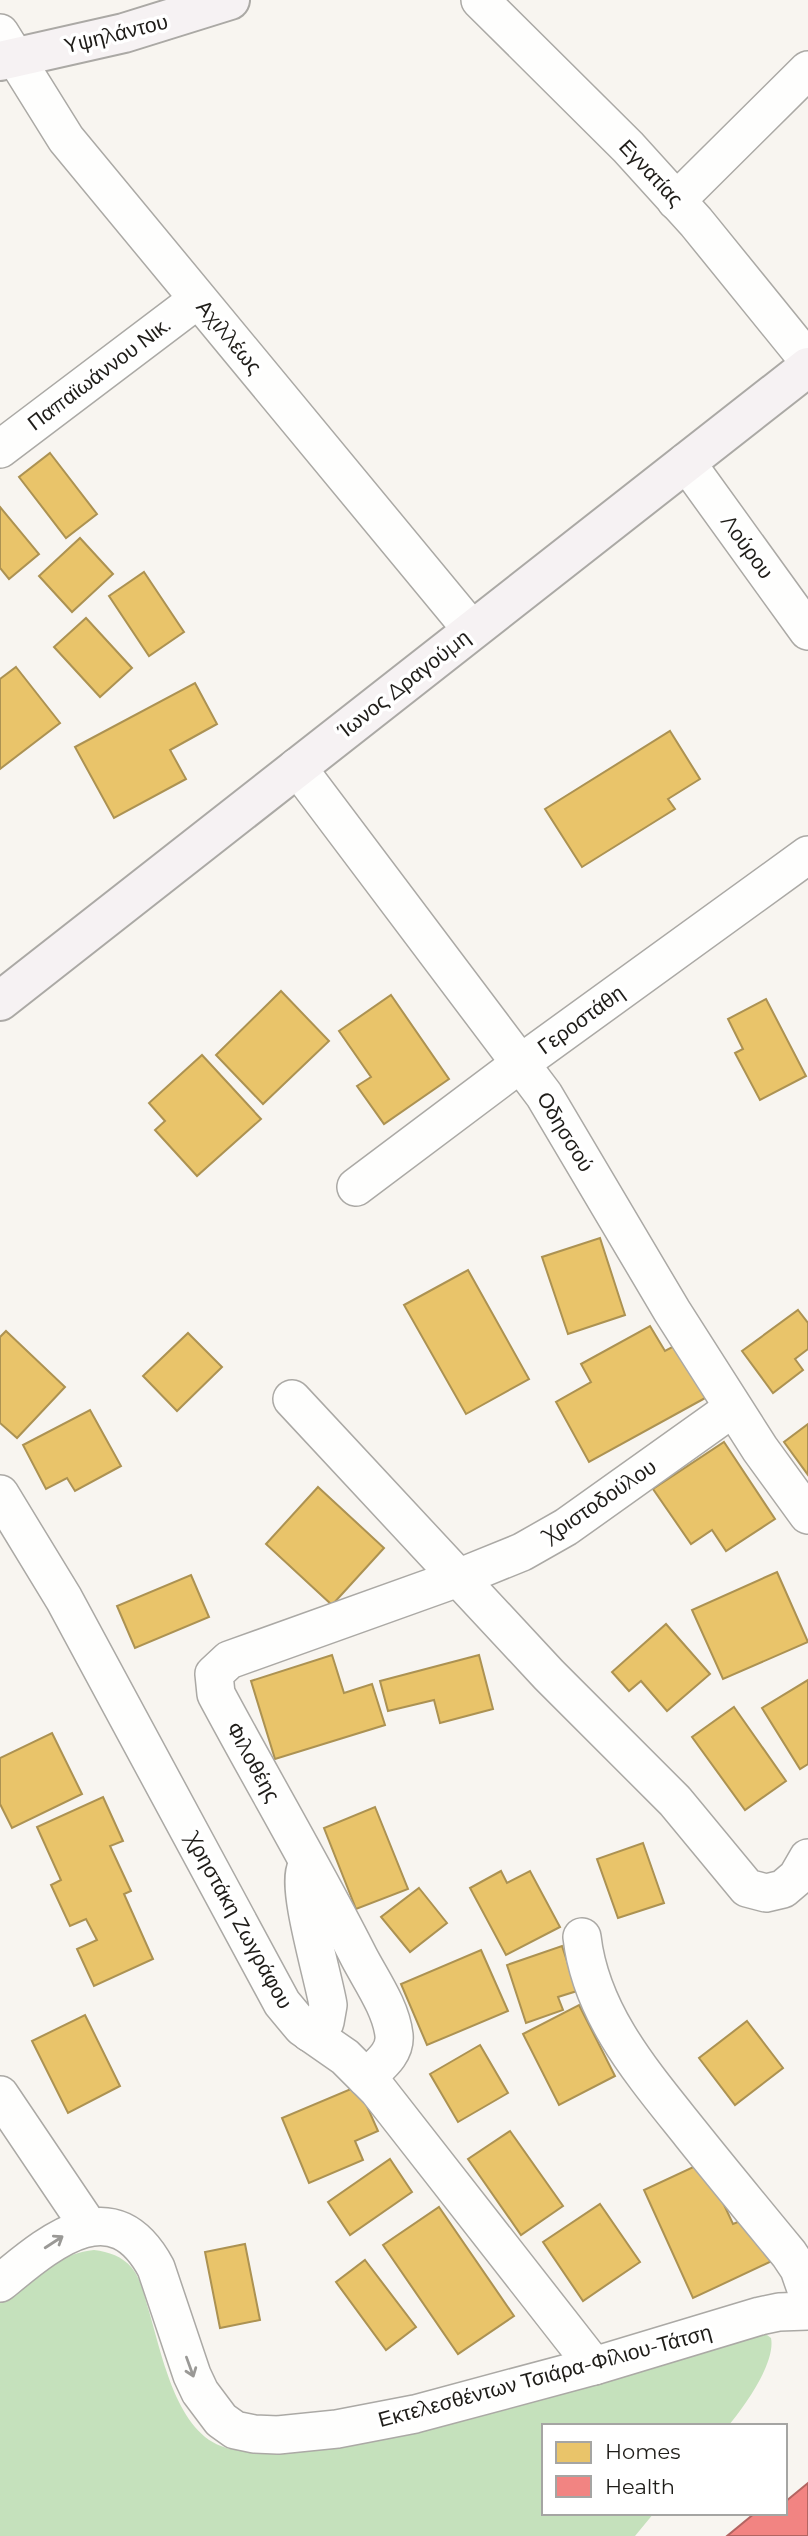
<svg xmlns="http://www.w3.org/2000/svg" width="808" height="2536" font-family="Montserrat,sans-serif">
  <style>
    .forest { fill: #c5e1bc }
    .homes { fill: #e9c46a; stroke: #ac9252; stroke-width: 2 }
    .health { fill: #f28482; stroke: #b36562; stroke-width: 2 }
    .lines { fill: none; stroke-linecap: round; stroke-linejoin: round }
    .street-casing { stroke: #aba9a5; stroke-width: 40 }
    .secondary-casing { stroke: #aba9a5; stroke-width: 42 }
    .street { stroke: #fefefd; stroke-width: 37 }
    .secondary { stroke: #f6f2f3; stroke-width: 38 }
    .oneway { stroke: #9a9996 }
    .labels { text-anchor: middle; stroke-width: 7; stroke-linejoin: round; paint-order: stroke }
    .street-label { font-size: 21px; fill: #1f1d19; stroke: #fff }
  </style>
  <rect width="100%" height="100%" fill="#f8f5f0"/>
  <!-- forest -->
  <path class="forest" d="M 94,2250 C 109,2252 122,2256 132,2268 C 141,2279 144,2295 148,2308 C 161,2350 175,2429 221,2446 C 238,2453 257,2451 275,2451 L 465,2419 L 638,2373 L 763,2332 L 771,2338 C 776,2363 744,2407 728,2426 L 544,2426 L 544,2513 L 654,2513 L 635,2536 L 0,2536 L 0,2301 C 28,2278 57,2254 94,2250 Z"/>
  <!-- homes -->
  <g class="homes">
    <path d="M 50,453 L 97,514 L 66,538 L 19,477 Z"/>
    <path d="M 0,507 L 39,554 L 9,579 L 0,568 Z"/>
    <path d="M 80,538 L 113,574 L 72,612 L 39,576 Z"/>
    <path d="M 144,572 L 184,632 L 149,656 L 109,596 Z"/>
    <path d="M 86,618 L 132,668 L 100,697 L 54,647 Z"/>
    <path d="M 16,667 L 60,723 L 0,769 L 0,679 Z"/>
    <path d="M 195,683 L 217,724 L 170,750 L 186,779 L 114,818 L 75,747 Z"/>
    <path d="M 670,731 L 700,779 L 668,799 L 675,809 L 582,867 L 545,809 Z"/>
    <path d="M 281,991 L 329,1041 L 263,1104 L 216,1055 Z"/>
    <path d="M 391,995 L 449,1079 L 384,1124 L 357,1086 L 371,1077 L 339,1031 Z"/>
    <path d="M 766,999 L 806,1076 L 760,1100 L 735,1053 L 743,1049 L 728,1019 Z"/>
    <path d="M 202,1055 L 261,1119 L 197,1176 L 155,1130 L 165,1121 L 149,1103 Z"/>
    <path d="M 600,1238 L 625,1315 L 568,1334 L 542,1257 Z"/>
    <path d="M 468,1270 L 529,1379 L 466,1414 L 404,1305 Z"/>
    <path d="M 798,1310 L 808,1323 L 808,1349 L 795,1359 L 803,1370 L 773,1393 L 742,1351 Z"/>
    <path d="M 650,1326 L 665,1351 L 678,1344 L 707,1397 L 589,1462 L 556,1402 L 591,1382 L 581,1364 Z"/>
    <path d="M 6,1331 L 65,1387 L 17,1438 L 0,1423 L 0,1337 Z"/>
    <path d="M 188,1333 L 222,1367 L 177,1411 L 143,1376 Z"/>
    <path d="M 90,1410 L 121,1466 L 75,1491 L 67,1478 L 46,1489 L 23,1445 Z"/>
    <path d="M 808,1424 L 808,1475 L 784,1442 Z"/>
    <path d="M 724,1442 L 775,1519 L 726,1551 L 712,1530 L 691,1544 L 653,1489 Z"/>
    <path d="M 318,1487 L 384,1548 L 332,1605 L 266,1544 Z"/>
    <path d="M 777,1572 L 808,1642 L 723,1679 L 692,1610 Z"/>
    <path d="M 191,1575 L 209,1617 L 135,1648 L 117,1606 Z"/>
    <path d="M 666,1624 L 710,1674 L 667,1711 L 641,1681 L 629,1691 L 612,1672 Z"/>
    <path d="M 332,1655 L 344,1693 L 372,1684 L 385,1725 L 275,1759 L 251,1681 Z"/>
    <path d="M 479,1655 L 493,1709 L 440,1723 L 434,1700 L 388,1711 L 380,1681 Z"/>
    <path d="M 808,1680 L 808,1764 L 800,1769 L 762,1708 Z"/>
    <path d="M 734,1707 L 786,1781 L 745,1810 L 692,1737 Z"/>
    <path d="M 52,1733 L 82,1794 L 12,1828 L 0,1804 L 0,1758 Z"/>
    <path d="M 103,1797 L 123,1841 L 110,1846 L 131,1891 L 124,1894 L 153,1959 L 94,1986 L 77,1949 L 97,1940 L 86,1919 L 70,1926 L 51,1885 L 61,1880 L 37,1827 Z"/>
    <path d="M 375,1807 L 408,1889 L 356,1909 L 324,1828 Z"/>
    <path d="M 643,1843 L 664,1903 L 618,1918 L 597,1859 Z"/>
    <path d="M 501,1871 L 507,1883 L 530,1871 L 560,1927 L 506,1955 L 470,1888 Z"/>
    <path d="M 419,1888 L 447,1923 L 410,1952 L 381,1917 Z"/>
    <path d="M 562,1946 L 577,1991 L 558,1997 L 563,2010 L 526,2023 L 507,1965 Z"/>
    <path d="M 481,1950 L 508,2011 L 427,2045 L 401,1984 Z"/>
    <path d="M 579,2005 L 615,2076 L 559,2105 L 523,2034 Z"/>
    <path d="M 85,2015 L 120,2086 L 68,2113 L 32,2041 Z"/>
    <path d="M 747,2021 L 783,2068 L 735,2105 L 699,2058 Z"/>
    <path d="M 480,2045 L 508,2093 L 458,2122 L 430,2074 Z"/>
    <path d="M 358,2086 L 378,2131 L 355,2141 L 363,2160 L 309,2183 L 282,2118 Z"/>
    <path d="M 510,2131 L 563,2206 L 521,2235 L 468,2159 Z"/>
    <path d="M 390,2159 L 412,2192 L 350,2235 L 328,2202 Z"/>
    <path d="M 704,2162 L 733,2224 L 753,2216 L 774,2260 L 693,2298 L 644,2190 Z"/>
    <path d="M 600,2204 L 640,2262 L 583,2301 L 543,2242 Z"/>
    <path d="M 439,2207 L 514,2316 L 458,2354 L 383,2245 Z"/>
    <path d="M 245,2244 L 260,2320 L 220,2328 L 205,2252 Z"/>
    <path d="M 365,2260 L 416,2327 L 386,2350 L 336,2282 Z"/>
  </g>
  <!-- health -->
  <path class="health" d="M 808,2483 L 808,2536 L 727,2536 L 755,2513 L 785,2513 L 785,2502 Z"/>
  <g class="lines">
    <!-- street casing -->
    <g class="street-casing">
      <g id="street">
        <path d="M 480,0 L 628,147 L 696,222 L 808,360"/>
        <path d="M 0,33 L 66,139 L 472,630"/>
        <path d="M 676,201 L 808,70"/>
        <path d="M 0,449 L 197,300"/>
        <path d="M 686,462 L 808,631"/>
        <path d="M 297,767 L 544,1095 L 672,1311 L 760,1449 L 808,1515"/>
        <path d="M 356,1187 L 521,1063 L 808,855"/>
        <path d="M 292,1399 L 549,1675 L 675,1801 L 747,1888 L 766,1893 L 783,1889 L 797,1877 L 808,1858"/>
        <path d="M 0,1494 L 64,1599 L 282,2003 L 302,2027 L 345,2057 L 378,2090 L 594,2366"/>
        <path d="M 306,1868 C 296,1887 324,1979 328,2005 L 325,2022 L 310,2033"/>
        <path d="M 582,1937 C 591,2015 644,2075 691,2134 C 723,2174 756,2214 789,2254 L 799,2269 L 808,2295"/>
        <path d="M 366,2078 C 378,2066 396,2054 394,2035 C 391,2008 371,1980 359,1957 C 314,1868 263,1782 216,1694 L 214,1674 L 229,1660 L 458,1578 L 522,1552 L 566,1527 L 733,1408"/>
        <path d="M 0,2095 L 89,2227"/>
        <path d="M 0,2283 C 48,2244 112,2186 156,2268 L 192,2375 L 200,2392 L 221,2420 L 235,2430 L 254,2434 L 278,2435 L 337,2429 L 415,2414 L 594,2366 L 760,2316 L 779,2312 L 808,2311"/>
      </g>
    </g>
    <!-- secondary casing -->
    <g class="secondary-casing">
      <g id="secondary">
        <path d="M 0,61 L 124,33 L 230,0"/>
        <path d="M 0,1001 L 808,367"/>
      </g>
    </g>
    <!-- street -->
    <use href="#street" class="street"/>
    <!-- secondary -->
    <use href="#secondary" class="secondary"/>
  </g>
  <!-- one-way arrows -->
  <defs><path id="oneway-shaft" d="M-6 0H5M1.5-3L5.5 0L1.5 3" fill="none" stroke-width="1.6" stroke-linecap="round" stroke-linejoin="round" transform="scale(1.75)"/></defs>
  <g class="oneway">
    <use href="#oneway-shaft" transform="translate(54 2242) rotate(-33)"/>
    <use href="#oneway-shaft" transform="translate(190 2367) rotate(70)"/>
  </g>
  <g class="labels">
    <!-- street labels -->
    <g class="street-label">
      <text transform="translate(116 34) rotate(-14)" y="7">Υψηλάντου</text>
      <text transform="translate(651 173) rotate(47)" y="7">Εγνατίας</text>
      <text transform="translate(229 337) rotate(50)" y="7">Αχιλλέως</text>
      <text transform="translate(99 374) rotate(-37)" y="7">Παπαϊωάννου Νικ.</text>
      <text transform="translate(747 547) rotate(54)" y="7">Λούρου</text>
      <text transform="translate(404 684) rotate(-38)" y="7">Ίωνος Δραγούμη</text>
      <text transform="translate(581 1020) rotate(-36)" y="7">Γεροστάθη</text>
      <text transform="translate(565 1132) rotate(59)" y="7">Οδησσού</text>
      <text transform="translate(600 1501) rotate(-34)" y="7">Χριστοδούλου</text>
      <text transform="translate(253 1762) rotate(61)" y="7">Φιλοθέης</text>
      <text transform="translate(239 1921) rotate(61)" y="7">Χρηστάκη Ζωγράφου</text>
      <text transform="translate(545 2376) rotate(-15)" y="7">Εκτελεσθέντων Τσιάρα-Φίλιου-Τάτση</text>
    </g>
  </g>
  <!-- legend -->
  <rect x="542" y="2424" width="245" height="91" fill="#ffffff" stroke="#a5a5a3" stroke-width="2"/>
  <rect x="556" y="2442" width="35" height="21" fill="#e9c46a" stroke="#a5a5a3" stroke-width="2"/>
  <text x="605" y="2459" font-size="21" fill="#1f1d19">Homes</text>
  <rect x="556" y="2476" width="35" height="21" fill="#f28482" stroke="#a5a5a3" stroke-width="2"/>
  <text x="605" y="2494" font-size="21" fill="#1f1d19">Health</text>
</svg>
